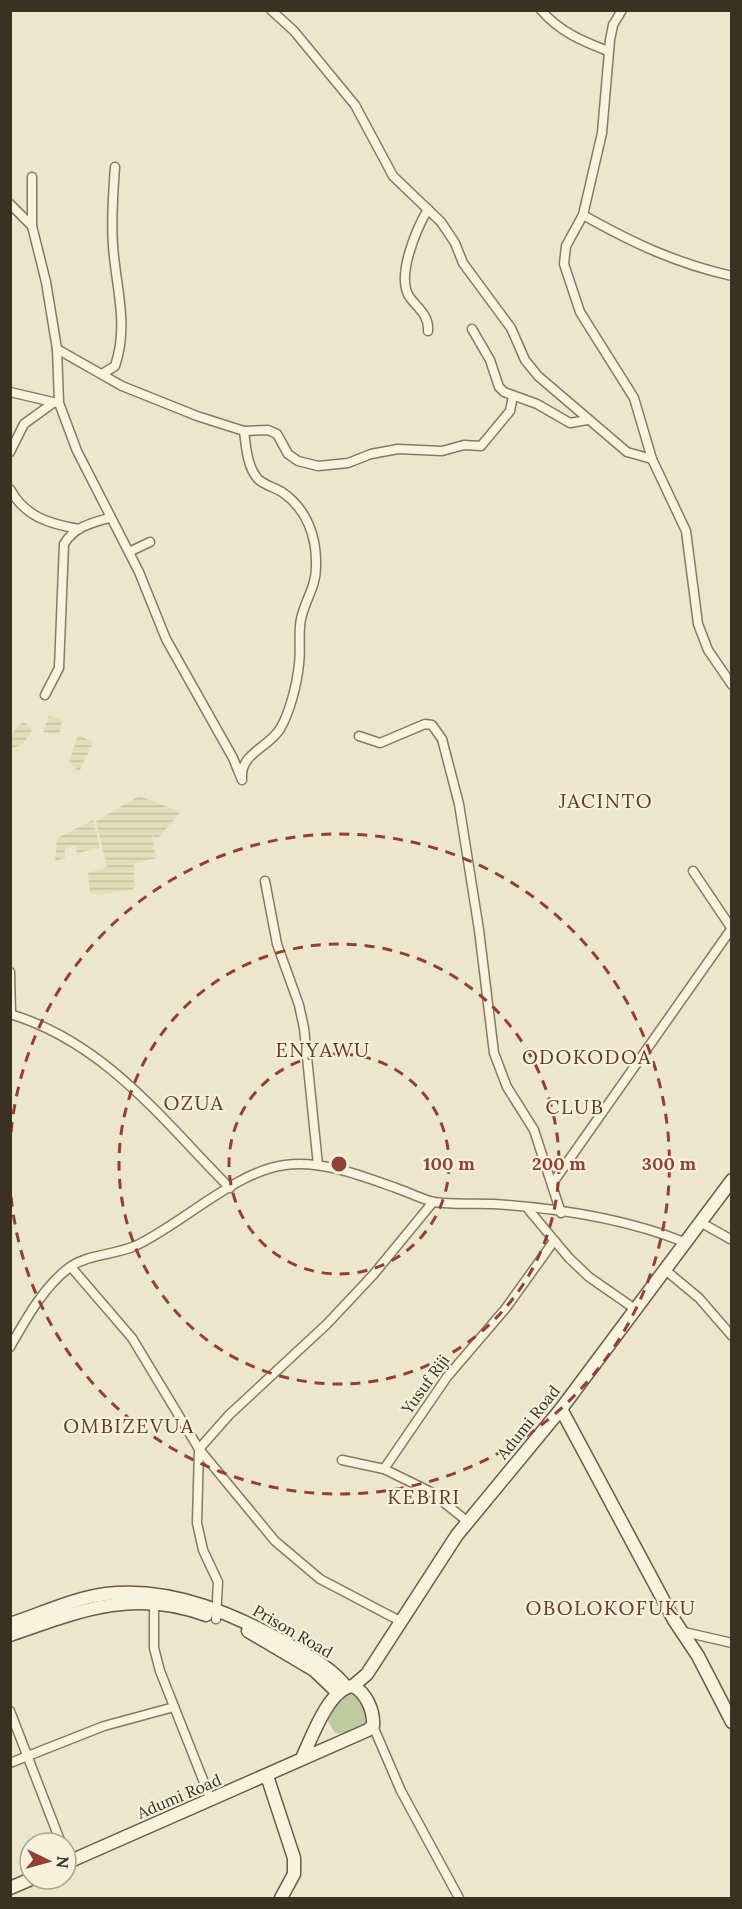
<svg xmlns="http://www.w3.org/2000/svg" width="742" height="1909" font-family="Lora,serif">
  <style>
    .farmland { fill: url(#farmland-rules) }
    .green { fill: #c0caa0 }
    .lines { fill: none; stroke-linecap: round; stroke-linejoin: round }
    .street-casing { stroke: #887a61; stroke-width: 11 }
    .secondary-casing { stroke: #6a5c44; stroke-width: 15 }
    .street { stroke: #f7f3df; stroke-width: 8 }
    .secondary { stroke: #f7f3df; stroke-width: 12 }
    .ring { fill: none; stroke: #924036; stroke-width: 3; stroke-dasharray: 10 8 }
    .labels { text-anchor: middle; stroke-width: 4.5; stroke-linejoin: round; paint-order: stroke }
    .street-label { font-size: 16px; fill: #3a3123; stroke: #f4f0db }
    .quarter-label { font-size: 20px; letter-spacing: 1.5px; fill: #633a26; stroke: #f4f0db }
    .centre { fill: #924036; stroke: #f4f0db; stroke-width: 3 }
    .ring-label { font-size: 18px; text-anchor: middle; font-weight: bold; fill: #924036; stroke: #f4f0db; stroke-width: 4.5; stroke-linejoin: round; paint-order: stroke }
  </style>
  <defs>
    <pattern id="farmland-rules" width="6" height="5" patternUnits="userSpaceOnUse" patternTransform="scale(1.5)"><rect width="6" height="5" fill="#e1dfba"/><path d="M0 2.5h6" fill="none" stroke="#c2c0a0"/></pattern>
  </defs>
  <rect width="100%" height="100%" fill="#ece6cc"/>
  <!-- farmland -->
  <g class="farmland">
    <path d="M 49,716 L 62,720 L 59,735 L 43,732 Z"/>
    <path d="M 23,721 L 32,730 L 23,744 L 11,749 L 11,735 Z"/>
    <path d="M 78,735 L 93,742 L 79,772 L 69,763 Z"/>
    <path d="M 139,796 L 181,812 L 158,838 L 152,836 L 156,858 L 134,863 L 134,889 L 96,895 L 90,892 L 88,873 L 107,867 L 96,821 Z"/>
    <path d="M 93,820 L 100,848 L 77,853 L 76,845 L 65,849 L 65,858 L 55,861 L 57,838 Z"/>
  </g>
  <!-- green -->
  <path class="green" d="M 346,1689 L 361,1694 L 368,1720 C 360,1729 346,1734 335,1733 L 326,1718 Z"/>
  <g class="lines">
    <!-- street casing -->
    <g class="street-casing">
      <g id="street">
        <path d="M 271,10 L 294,31 L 355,105 L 393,176 L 441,222 L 455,243 L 463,263 L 511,328 L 525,360 L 538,376 L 627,452 L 652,459"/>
        <path d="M 541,10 C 560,32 582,41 608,51"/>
        <path d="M 622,10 L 613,25 L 610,40 L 602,133 L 583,215 L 566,246 L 564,264 L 580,312 L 634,398 L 652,459 L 686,531 L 698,624 L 708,650 L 732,685"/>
        <path d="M 32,177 L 32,226 L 46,282 L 57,349 L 59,403 L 77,451 L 139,572 L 166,639 L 233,758 L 242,780"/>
        <path d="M 10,204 L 32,226"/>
        <path d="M 428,209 C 417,228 394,279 411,299 C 420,310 429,316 428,331"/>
        <path d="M 583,215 C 633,243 675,263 732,276"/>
        <path d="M 472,329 L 490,360 L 499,387 L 504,392 L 537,404 L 570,423 L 587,420"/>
        <path d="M 57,349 L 122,386 L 197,416 L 244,431 L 268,430 L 277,434 L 288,454 L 298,461 L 318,466 L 348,463 L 371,454 L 398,449 L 442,451 L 464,445 L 481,446 L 510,411 L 513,396"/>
        <path d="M 102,374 L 115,366 C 129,325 116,288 113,246 C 111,220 113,193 115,167"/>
        <path d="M 10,392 L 57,403"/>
        <path d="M 10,452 L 24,424 L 53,403"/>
        <path d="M 10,489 C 25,517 50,524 79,529"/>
        <path d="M 129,552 L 150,542"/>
        <path d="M 45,695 L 59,668 L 64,544 C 74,527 91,523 109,518"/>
        <path d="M 359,736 L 380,743 L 425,724 L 432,725 L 442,739 L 459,804 L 479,930 L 494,1053 L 507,1087 L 534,1130 L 561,1213"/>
        <path d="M 242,777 C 241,753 268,748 280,729 C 290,712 297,684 299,664 C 301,649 298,633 301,619 C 305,600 316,587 316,567 C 317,537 307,509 282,492 C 274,487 264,485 258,479 C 247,467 246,446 244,431"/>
        <path d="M 693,871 L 732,929"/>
        <path d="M 265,881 L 277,944 L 299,1005 L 304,1028 L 318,1165"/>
        <path d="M 10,972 L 11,1014"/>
        <path d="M 10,1014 C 106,1043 163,1121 230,1188"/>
        <path d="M 552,1184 L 732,928"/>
        <path d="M 528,1209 L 569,1258 L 589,1277 L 635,1309"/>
        <path d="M 700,1222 L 732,1240"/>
        <path d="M 71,1267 L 132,1338 L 199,1449 L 275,1541 L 320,1579 L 400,1621"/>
        <path d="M 664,1269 L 699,1298 L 732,1336"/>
        <path d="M 10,1347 C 26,1319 44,1286 70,1267 C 89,1254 114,1255 135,1246 C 182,1224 236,1171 285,1165 C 322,1160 362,1176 396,1188 C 408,1192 421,1199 434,1202 C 453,1205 474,1203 493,1204 C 556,1208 626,1219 684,1242"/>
        <path d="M 342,1460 L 384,1469 L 431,1492 L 468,1522"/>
        <path d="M 384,1469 L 447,1377 L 506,1308 L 554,1241"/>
        <path d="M 154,1603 L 154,1648 L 160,1671 L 211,1800"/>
        <path d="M 216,1619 L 218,1582 L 203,1550 L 197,1523 L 199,1449 L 229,1415 L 327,1324 L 373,1275 L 433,1202"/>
        <path d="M 680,1631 L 732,1643"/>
        <path d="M 10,1711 L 61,1843"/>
        <path d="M 373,1726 L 401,1791 L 459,1898"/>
        <path d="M 10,1763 L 104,1726 L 174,1707"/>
      </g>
    </g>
    <!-- secondary casing -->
    <g class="secondary-casing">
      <g id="secondary">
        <path d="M 561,1409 L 674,1620 L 698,1656 L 732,1722"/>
        <path d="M 10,1624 C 41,1614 74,1598 106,1594 C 172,1586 236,1615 291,1646 C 310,1657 333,1669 346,1687"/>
        <path d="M 248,1631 L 314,1670 L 338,1693"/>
        <path d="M 10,1635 C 78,1611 135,1588 206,1615"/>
        <path d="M 353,1686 L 367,1674 L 457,1535 L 561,1409 L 732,1180"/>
        <path d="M 267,1776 L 294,1858 L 294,1874 L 281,1898"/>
        <path d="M 66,1863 L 368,1730 L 373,1726 C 374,1710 366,1693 353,1686 C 329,1688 312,1737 303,1756"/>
        <path d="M 10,1888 L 31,1879"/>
      </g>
    </g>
    <!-- street -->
    <use href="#street" class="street"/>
    <!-- secondary -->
    <use href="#secondary" class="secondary"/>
  </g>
  <!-- distance rings -->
  <g class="ring">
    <circle cx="339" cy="1164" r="110"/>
    <circle cx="339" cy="1164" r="220"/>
    <path d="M11 1132A330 330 0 1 1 11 1196"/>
  </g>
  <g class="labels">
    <!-- street labels -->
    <g class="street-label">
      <text transform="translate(425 1384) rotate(-54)" y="6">Yusuf Riji</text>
      <text transform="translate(528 1422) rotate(-51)" y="6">Adumi Road</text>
      <text transform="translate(293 1631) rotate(30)" y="6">Prison Road</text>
      <text transform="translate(179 1796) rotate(-23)" y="6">Adumi Road</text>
    </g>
    <!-- quarter labels -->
    <g class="quarter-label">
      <text x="606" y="808">JACINTO</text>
      <text x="323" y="1057">ENYAWU</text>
      <text x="587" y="1064">ODOKODOA</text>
      <text x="194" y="1110">OZUA</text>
      <text x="575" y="1114">CLUB</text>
      <text x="129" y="1433">OMBIZEVUA</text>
      <text x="424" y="1504">KEBIRI</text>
      <text x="611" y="1615">OBOLOKOFUKU</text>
    </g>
  </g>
  <circle cx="339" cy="1164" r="9" class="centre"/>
  <g class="ring-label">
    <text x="449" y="1170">100 m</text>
    <text x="559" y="1170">200 m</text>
    <text x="669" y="1170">300 m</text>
  </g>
  <!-- border -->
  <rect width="742" height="1909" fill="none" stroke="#3a3123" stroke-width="24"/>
  <!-- north arrow -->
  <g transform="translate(48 1861) rotate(95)"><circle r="28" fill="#f4f0db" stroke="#aaa491" stroke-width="1.5"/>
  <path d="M0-4.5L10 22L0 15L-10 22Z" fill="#924036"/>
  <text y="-9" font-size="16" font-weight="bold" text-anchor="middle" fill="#3a3123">N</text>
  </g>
</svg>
